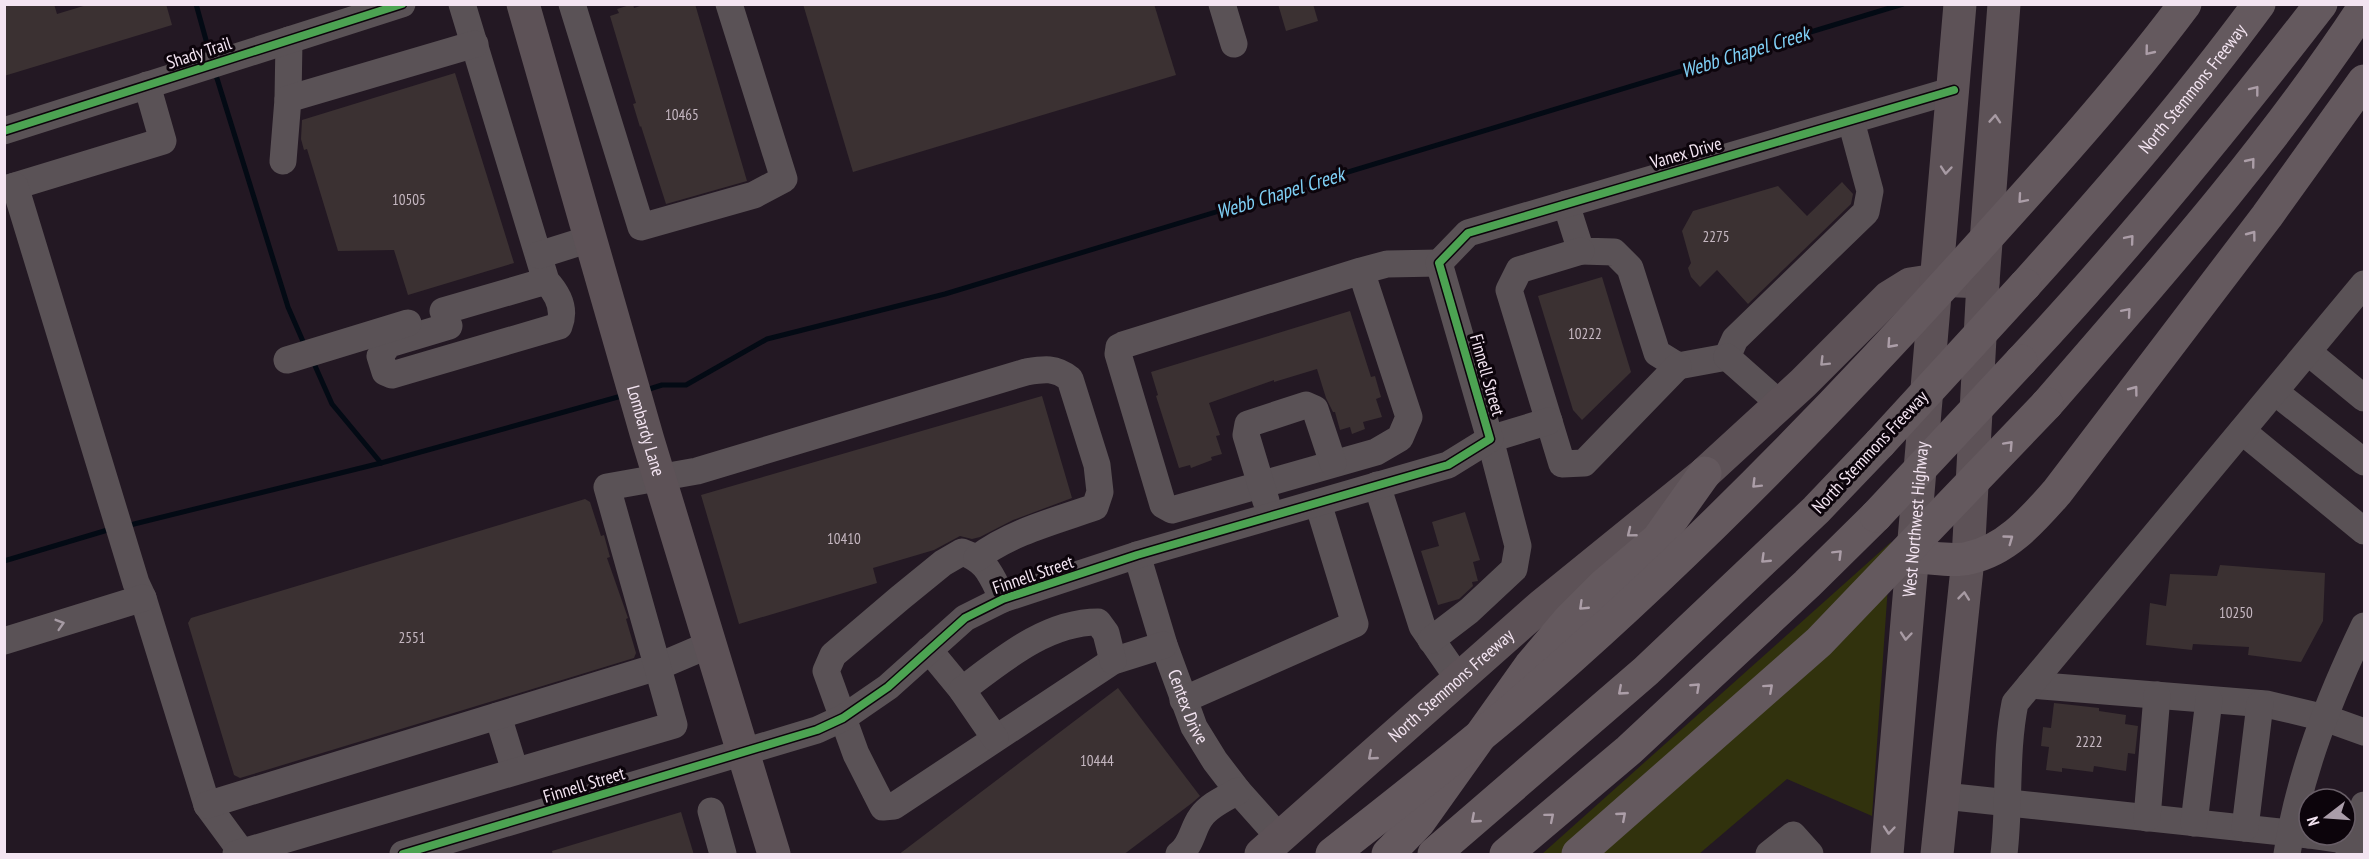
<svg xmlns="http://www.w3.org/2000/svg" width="2369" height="859" font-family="'PT Sans Narrow',sans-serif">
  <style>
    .green { fill: #31320d }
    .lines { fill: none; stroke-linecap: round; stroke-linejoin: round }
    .stream { stroke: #030a14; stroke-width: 5 }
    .building { fill: #3b3132 }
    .minor { stroke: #5a5256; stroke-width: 27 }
    .major { stroke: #5d5257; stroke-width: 33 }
    .highway { stroke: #64595e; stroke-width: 33 }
    .highway-bridge { stroke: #64595e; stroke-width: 33 }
    .cycleway-casing { stroke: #0c040b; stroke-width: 11 }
    .cycleway { stroke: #4ca352; stroke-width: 8 }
    .oneway { stroke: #ac9ea8 }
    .oneway2 { stroke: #a89ba4 }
    .oneway3 { stroke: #a69ba4 }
    .labels { text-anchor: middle; stroke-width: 6; stroke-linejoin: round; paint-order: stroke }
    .number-label { font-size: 15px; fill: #c5b7c1 }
    .street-label { font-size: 18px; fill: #f3e4f1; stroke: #0c040b }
    .water-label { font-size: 20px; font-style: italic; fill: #7fd0f6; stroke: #0c040b }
  </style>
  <rect width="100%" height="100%" fill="#231823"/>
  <!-- green -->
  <path class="green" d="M 1891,542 L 1872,816 L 1787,779 L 1699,854 L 1542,854 Z"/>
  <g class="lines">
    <!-- stream -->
    <g class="stream">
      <path d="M 196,4 L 211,58"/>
      <path d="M 215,72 L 288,307 L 305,346"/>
      <path d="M 312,359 L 332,404 L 381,463"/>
      <path d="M 646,390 L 662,385 L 686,385 L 767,339 L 945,294 L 1903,4"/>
      <path d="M 126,526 L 381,463 L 625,395"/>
      <path d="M 4,561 L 111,529"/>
    </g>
  </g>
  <!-- building -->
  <g class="building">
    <path d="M 4,4 L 54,4 L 57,14 L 90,4 L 166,4 L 172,25 L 4,76 Z"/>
    <path d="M 633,4 L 634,8 L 646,4 L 695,4 L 747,181 L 666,204 L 641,126 L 640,127 L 633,104 L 636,103 L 610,16 L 619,13 L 617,9 Z"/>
    <path d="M 803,4 L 1154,4 L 1176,75 L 853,172 Z"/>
    <path d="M 1278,4 L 1313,4 L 1318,21 L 1286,31 Z"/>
    <path d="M 455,73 L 514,263 L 408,295 L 394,250 L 338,251 L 307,149 L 304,150 L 301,139 L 302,120 Z"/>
    <path d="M 1842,182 L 1853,194 L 1851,204 L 1748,304 L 1717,270 L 1700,287 L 1691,277 L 1688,268 L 1691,263 L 1682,231 L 1693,211 L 1778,186 L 1807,216 Z"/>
    <path d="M 1602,277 L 1631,372 L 1582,420 L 1573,410 L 1538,296 Z"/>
    <path d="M 1350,311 L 1371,377 L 1375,376 L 1381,397 L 1376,399 L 1382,417 L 1363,422 L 1365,429 L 1352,434 L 1350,427 L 1340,430 L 1335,412 L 1333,412 L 1326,398 L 1317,369 L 1274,382 L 1274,380 L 1209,403 L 1220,435 L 1216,436 L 1222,454 L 1211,457 L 1212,460 L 1191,468 L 1190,465 L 1179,468 L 1156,396 L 1158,395 L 1151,372 Z"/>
    <path d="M 1042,396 L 1072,498 L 1013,520 L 980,537 L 972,539 L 960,536 L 934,550 L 873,568 L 877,583 L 739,624 L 701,495 Z"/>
    <path d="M 585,499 L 590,502 L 601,536 L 604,535 L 610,557 L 607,558 L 628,618 L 626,619 L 636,653 L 634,658 L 240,778 L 234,775 L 188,623 L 191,618 Z"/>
    <path d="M 1465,512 L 1480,560 L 1473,562 L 1478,581 L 1472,582 L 1473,586 L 1459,599 L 1438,605 L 1421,551 L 1439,546 L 1432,522 Z"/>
    <path d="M 2220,565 L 2325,573 L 2323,621 L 2301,662 L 2248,655 L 2249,647 L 2193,644 L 2192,650 L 2146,645 L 2150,603 L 2166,606 L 2170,574 L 2217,576 Z"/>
    <path d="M 1118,688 L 1200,796 L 1192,803 L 1123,855 L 898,855 Z"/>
    <path d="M 2054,703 L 2099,708 L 2099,711 L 2126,715 L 2125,724 L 2138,726 L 2135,754 L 2128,753 L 2126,771 L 2094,766 L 2093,772 L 2062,768 L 2062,772 L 2046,770 L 2049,747 L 2041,746 L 2043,727 L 2051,728 Z"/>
    <path d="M 681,812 L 694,855 L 553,855 L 552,851 Z"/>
  </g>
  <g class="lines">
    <!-- minor -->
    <g class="minor">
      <path d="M 462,4 L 546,281 C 558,294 566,309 559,326 L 392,375 L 385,372 L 380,356 L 389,344 L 449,326 L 443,311 L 546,281"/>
      <path d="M 572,4 L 641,227 L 754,195 L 784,179 L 729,4"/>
      <path d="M 1222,4 L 1234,44"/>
      <path d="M 288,99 L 289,40"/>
      <path d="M 4,131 L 402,4"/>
      <path d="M 283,161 L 288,99 L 475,44"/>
      <path d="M 15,186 L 163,141 L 147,85"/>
      <path d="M 4,189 L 15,186 L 136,583 L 143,598 L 207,805 L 243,854"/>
      <path d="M 1566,204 L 1581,251 L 1614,252 L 1630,268 L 1657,353 L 1678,366 L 1727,357"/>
      <path d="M 1581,251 L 1519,270 L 1509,290 L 1562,464 L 1584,463 L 1678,366"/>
      <path d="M 539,255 L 590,239"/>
      <path d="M 1439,263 L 1468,233 L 1954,90"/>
      <path d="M 1361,271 L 1409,417 L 1400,438 L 1376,452 L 1172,510 L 1163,505 L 1118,354 L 1119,347 L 1123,345 L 1361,271 L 1387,264 L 1439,263"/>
      <path d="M 2308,352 L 2364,398"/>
      <path d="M 1727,357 L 1735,339 L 1866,212 L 1870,191 L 1851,121"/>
      <path d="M 1727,357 L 1780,404"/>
      <path d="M 287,360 L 408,323"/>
      <path d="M 2275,392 L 2364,462"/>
      <path d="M 2242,431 L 2364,531"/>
      <path d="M 1377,485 L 1422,626 L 1458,678"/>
      <path d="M 1266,501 L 1246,435 L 1248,424 L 1306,405 L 1315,409 L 1333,463"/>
      <path id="s1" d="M 1137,555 L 1164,645 L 1194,727 L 1215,761 L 1238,791 L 1279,837"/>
      <path d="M 1003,599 C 991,576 988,561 962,552 L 943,563 L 900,598 L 833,655 L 826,671 L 856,754 L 883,807 L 894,806 L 1113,661 L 1164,645"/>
      <path d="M 1431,640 L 1469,611 L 1514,569 L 1518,546 L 1490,439 L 1549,421"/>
      <path d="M 4,641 L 143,598"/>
      <path d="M 929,650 L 962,690"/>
      <path d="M 2030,685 L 2266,704 L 2325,718 L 2364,732"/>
      <path d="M 1183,700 L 1355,624 L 1318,503"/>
      <path d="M 498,716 L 515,771"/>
      <path d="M 995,738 L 962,690 C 1002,660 1046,622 1098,622 L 1106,633 L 1113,661"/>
      <path d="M 1944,796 L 2309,835"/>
      <path d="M 207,805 L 657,667 L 711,644"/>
      <path d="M 711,811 L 723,854"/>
      <path d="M 2147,818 L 2157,695"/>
      <path d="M 2194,823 L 2209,700"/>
      <path d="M 2245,828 L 2260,704"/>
      <path d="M 2309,835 L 2364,843"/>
      <path d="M 236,854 L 674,725 L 607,487 L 697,471 L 1026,372 C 1044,369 1055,367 1070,379 L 1097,465 L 1100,492 L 1095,507 C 1055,521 1011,532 977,558"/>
      <path d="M 403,854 L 817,730 L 843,718 L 888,687 L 965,618 L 1003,599 L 1137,555 L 1448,465 L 1490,439 L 1439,263"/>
      <path d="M 1179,854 C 1192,845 1192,829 1201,817 C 1209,805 1226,798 1238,791"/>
      <path d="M 1769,854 L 1793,835 L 1810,854"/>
      <path d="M 2004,854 C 2010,804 2005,752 2015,703 L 2364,284"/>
      <path d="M 2287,854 C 2299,775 2329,699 2364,626"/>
      <path d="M 2349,854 L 2364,805"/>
    </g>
    <!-- major -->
    <g class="major">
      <path id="s2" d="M 523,4 L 648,440 L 774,854"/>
      <path id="s3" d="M 1261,854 L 1541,606 L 1705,473 L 1803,383 L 1889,297 L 1910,284 L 1936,280 L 1983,282"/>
      <path id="s4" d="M 1887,854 L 1960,4"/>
      <path d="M 1937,854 L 1968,559 L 1983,282 L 2004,4"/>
    </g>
    <!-- highway -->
    <g class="highway">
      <path id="s5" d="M 2025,285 C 2107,194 2187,102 2259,4"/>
      <path d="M 2021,361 C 2127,248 2226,127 2321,4"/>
      <path d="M 2047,404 C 2158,276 2271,149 2364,7"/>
      <path d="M 1913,557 C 1931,557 1953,562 1969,558 C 2007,550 2033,519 2057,492 L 2267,216 L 2364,81"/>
      <path d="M 1388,854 L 1419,822 L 1530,666 L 1569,620 L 1605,584 L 1658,539 L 1705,473"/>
      <path d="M 1434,854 L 1646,671 L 1816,510 L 1880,443"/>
      <path d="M 1506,854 L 1629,750 L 1807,584 L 1876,516"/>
    </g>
    <!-- highway-bridge -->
    <g class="highway-bridge">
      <path d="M 1880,443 L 2025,285"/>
      <path d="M 1876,516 L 2021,361"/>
      <path d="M 1332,854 C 1393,806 1456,757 1516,706 C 1676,569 1823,419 1964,263 C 2040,179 2117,95 2185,4"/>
      <path d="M 1578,854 L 1819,642 L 2047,404"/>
    </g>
    <!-- cycleway casing -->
    <g class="cycleway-casing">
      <g id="cycleway">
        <path d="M 4,131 L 402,4"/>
        <path d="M 403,854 L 817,730 L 843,718 L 888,687 L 965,618 L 1003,599 L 1137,555 L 1448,465 L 1490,439 L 1439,263 L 1468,233 L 1954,90"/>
      </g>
    </g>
    <!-- cycleway -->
    <use href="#cycleway" class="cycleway"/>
  </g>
  <!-- one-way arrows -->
  <defs><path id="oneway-chevron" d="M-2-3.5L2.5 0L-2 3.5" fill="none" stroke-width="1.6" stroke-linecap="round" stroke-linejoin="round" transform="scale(1.5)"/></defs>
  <g class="oneway">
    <use href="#oneway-chevron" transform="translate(2149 51) rotate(129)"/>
    <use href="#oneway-chevron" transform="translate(2255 90) rotate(-52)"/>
    <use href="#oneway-chevron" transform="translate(2251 162) rotate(-51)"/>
    <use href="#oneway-chevron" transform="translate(2022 199) rotate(131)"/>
    <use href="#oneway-chevron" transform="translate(2252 235) rotate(-53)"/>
    <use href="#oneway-chevron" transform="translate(2130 239) rotate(-50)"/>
    <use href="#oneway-chevron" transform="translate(2127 312) rotate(-49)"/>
    <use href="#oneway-chevron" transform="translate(1891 344) rotate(132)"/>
    <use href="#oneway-chevron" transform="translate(2134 390) rotate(-53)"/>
    <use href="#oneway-chevron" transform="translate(2009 445) rotate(-47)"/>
    <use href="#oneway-chevron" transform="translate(1756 484) rotate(135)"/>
    <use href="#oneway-chevron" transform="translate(2009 539) rotate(-36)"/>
    <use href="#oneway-chevron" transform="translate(1838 554) rotate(-45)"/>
    <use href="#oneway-chevron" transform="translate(1765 559) rotate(136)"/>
    <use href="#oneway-chevron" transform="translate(1583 606) rotate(136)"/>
    <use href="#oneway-chevron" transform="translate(1696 687) rotate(-43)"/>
    <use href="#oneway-chevron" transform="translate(1769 688) rotate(-42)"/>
    <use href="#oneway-chevron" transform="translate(1622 691) rotate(139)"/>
    <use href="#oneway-chevron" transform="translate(1622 816) rotate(-41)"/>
    <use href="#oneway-chevron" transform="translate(1550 817) rotate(-40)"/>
    <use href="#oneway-chevron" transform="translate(1475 819) rotate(139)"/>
  </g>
  <g class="oneway2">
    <use href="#oneway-chevron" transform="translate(1995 119) rotate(-86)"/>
    <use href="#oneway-chevron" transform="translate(1946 170) rotate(95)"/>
    <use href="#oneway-chevron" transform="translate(1824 362) rotate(135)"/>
    <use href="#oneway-chevron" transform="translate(1631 533) rotate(141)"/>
    <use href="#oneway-chevron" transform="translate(1964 596) rotate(-84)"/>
    <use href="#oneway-chevron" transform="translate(1906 636) rotate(95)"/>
    <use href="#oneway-chevron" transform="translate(1372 756) rotate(139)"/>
    <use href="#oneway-chevron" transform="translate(1889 830) rotate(95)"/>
  </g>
  <use class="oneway3" href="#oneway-chevron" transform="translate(60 624) rotate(-17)"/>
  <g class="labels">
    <!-- number labels -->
    <g class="number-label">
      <text x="682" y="120">10465</text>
      <text x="409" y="205">10505</text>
      <text x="1716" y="242">2275</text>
      <text x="1585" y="339">10222</text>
      <text x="844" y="544">10410</text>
      <text x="2236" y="618">10250</text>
      <text x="412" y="643">2551</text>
      <text x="2089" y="747">2222</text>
      <text x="1097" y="766">10444</text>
    </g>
    <!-- street labels -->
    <g class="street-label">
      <text transform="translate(199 53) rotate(-18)" y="6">Shady Trail</text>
      <text dy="6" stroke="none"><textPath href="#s5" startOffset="258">North Stemmons Freeway</textPath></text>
      <text transform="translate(1686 153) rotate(-16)" y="6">Vanex Drive</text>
      <text transform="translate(1487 375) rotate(74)" y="6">Finnell Street</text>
      <text dy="6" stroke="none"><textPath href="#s2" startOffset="444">Lombardy Lane</textPath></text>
      <text transform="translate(1870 452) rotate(-47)" y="6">North Stemmons Freeway</text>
      <text dy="6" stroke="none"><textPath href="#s4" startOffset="336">West Northwest Highway</textPath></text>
      <text transform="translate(1033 575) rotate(-19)" y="6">Finnell Street</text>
      <text dy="6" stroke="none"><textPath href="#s3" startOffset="254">North Stemmons Freeway</textPath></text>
      <text dy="6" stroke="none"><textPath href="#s1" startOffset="160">Centex Drive</textPath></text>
      <text transform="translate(584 785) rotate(-17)" y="6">Finnell Street</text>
    </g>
    <!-- water labels -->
    <g class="water-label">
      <text transform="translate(1745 52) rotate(-17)" y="7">Webb Chapel Creek</text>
      <text transform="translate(1280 193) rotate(-17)" y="7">Webb Chapel Creek</text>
    </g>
  </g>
  <!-- border -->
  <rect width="2369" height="859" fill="none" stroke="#f3e4f1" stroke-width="12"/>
  <!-- north arrow -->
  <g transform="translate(2327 817) rotate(253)"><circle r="28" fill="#0c040b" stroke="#685e67" stroke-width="1.5"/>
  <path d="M0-4.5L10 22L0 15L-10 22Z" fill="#aa9da9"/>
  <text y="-9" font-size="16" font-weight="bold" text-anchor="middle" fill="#f3e4f1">N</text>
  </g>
</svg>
